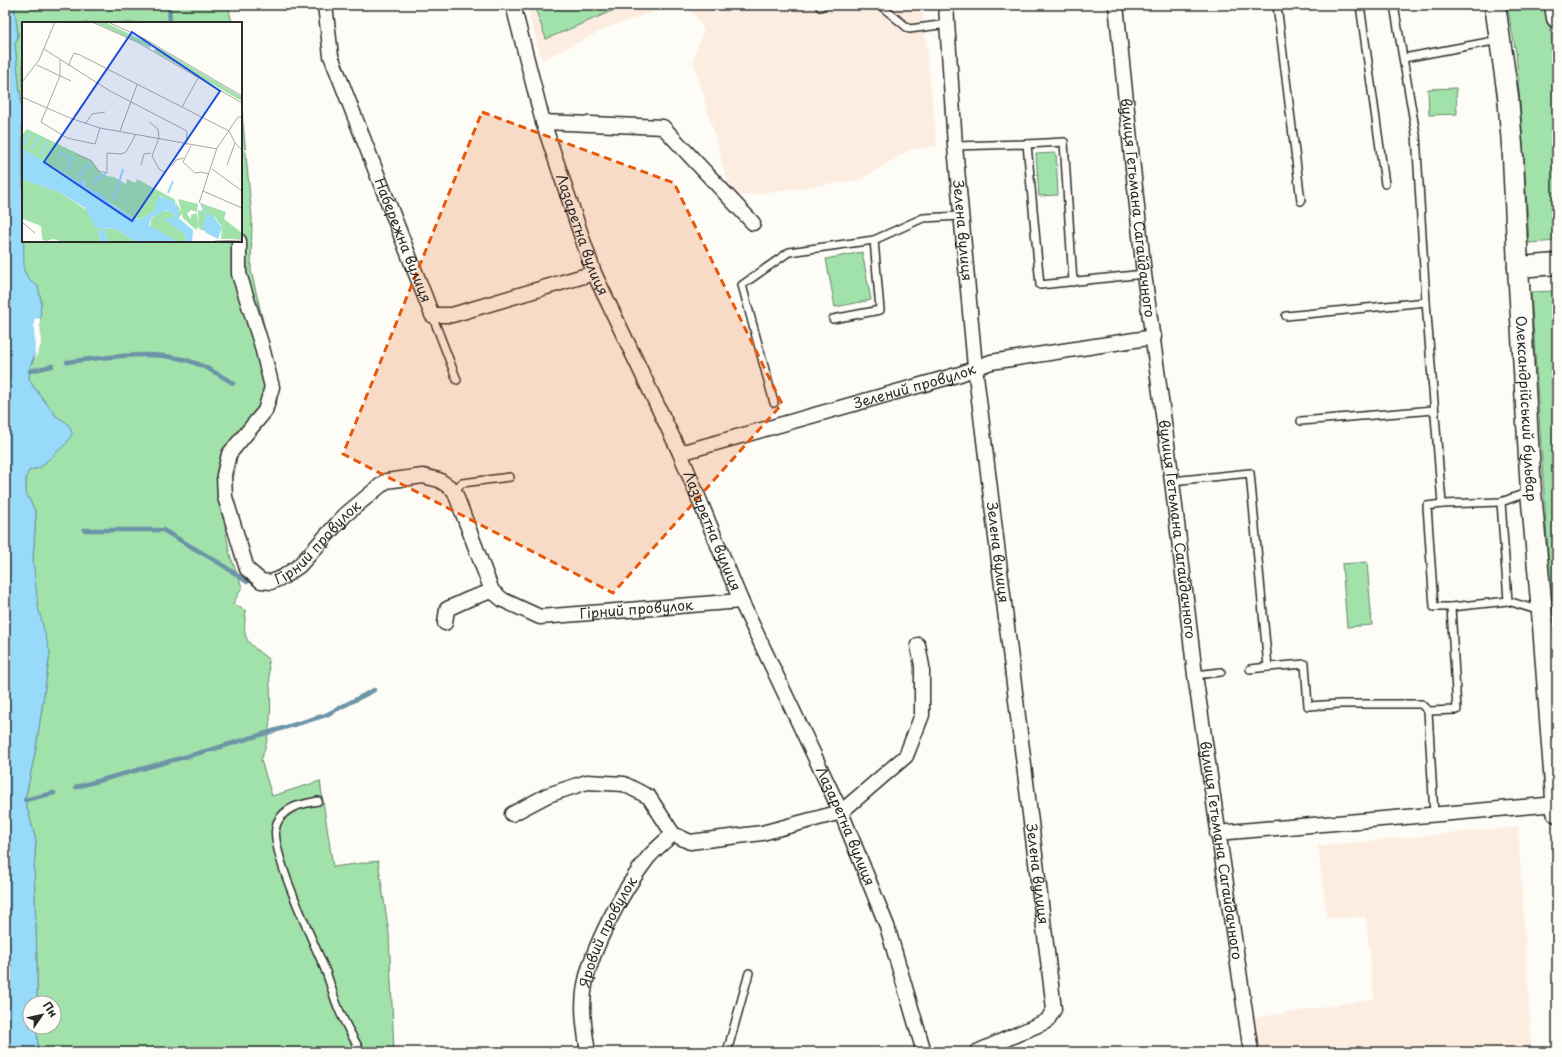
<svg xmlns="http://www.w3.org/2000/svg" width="1562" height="1057" font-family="'Playpen Sans',sans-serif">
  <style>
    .built { fill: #fcede0 }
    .green { fill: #a1e1aa; stroke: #66866a }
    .water { fill: #98dafa; stroke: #6c94a7 }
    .pier { fill: #fdfcf7 }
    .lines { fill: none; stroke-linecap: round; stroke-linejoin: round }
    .stream { stroke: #6c94a7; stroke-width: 4.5 }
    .service-casing { stroke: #2b2b2b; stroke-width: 10 }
    .minor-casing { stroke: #2b2b2b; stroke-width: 17 }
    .secondary-casing { stroke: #2b2b2b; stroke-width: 23 }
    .service { stroke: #fdfcf7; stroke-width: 7 }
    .minor { stroke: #fdfcf7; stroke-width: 14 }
    .secondary { stroke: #fdfcf7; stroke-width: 20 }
    .marked { fill: #e8590c; fill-opacity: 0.2; stroke: #e8590c; stroke-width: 3; stroke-dasharray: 8 5; stroke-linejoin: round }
    .labels { text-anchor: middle; stroke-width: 3; stroke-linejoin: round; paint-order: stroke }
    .street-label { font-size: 14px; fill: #2b2b2b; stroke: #fdfcf7 }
    .inset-river { fill: none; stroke: #98dafa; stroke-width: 2 }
    .inset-road { fill: none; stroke: #a9a8a5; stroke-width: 1 }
    .view { fill: #1d4ed8; fill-opacity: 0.15; stroke: #1d4ed8; stroke-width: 2 }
    .inset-edge { fill: none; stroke: #2b2b2b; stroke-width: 2 }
  </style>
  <rect width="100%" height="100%" fill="#fdfcf7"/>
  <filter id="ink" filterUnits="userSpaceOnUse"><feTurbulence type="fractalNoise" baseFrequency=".025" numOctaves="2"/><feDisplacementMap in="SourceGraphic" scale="8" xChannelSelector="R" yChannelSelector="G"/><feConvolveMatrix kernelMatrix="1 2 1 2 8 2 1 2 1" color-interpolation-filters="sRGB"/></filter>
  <g filter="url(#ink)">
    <!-- built -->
    <g class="built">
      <path d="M 526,5 L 675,5 L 609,27 L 542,60 Z"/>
      <path d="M 688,5 L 922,5 L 937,146 L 909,150 L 860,180 L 732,197 L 693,59 L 704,30 Z"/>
      <path d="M 1518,827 L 1532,1052 L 1254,1052 L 1248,1019 L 1374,999 L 1366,917 L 1327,918 L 1318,846 Z"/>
    </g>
    <!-- green -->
    <g class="green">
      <path d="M 14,5 L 228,5 L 232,23 L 23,23 L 23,241 L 241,241 L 241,103 L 252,218 L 251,271 L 276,375 L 277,402 L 264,425 L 237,457 L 225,528 L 230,555 L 242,587 L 233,604 L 246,611 C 242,641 246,641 268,659 C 271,693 274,727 261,760 L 272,796 L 320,781 L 333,867 L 378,861 L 389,933 L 394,1052 L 38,1052 L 37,1027 L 54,1027 L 54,1003 L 37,1003 L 37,961 L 34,868 L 36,841 L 25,800 L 36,748 L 50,653 L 38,638 L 33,559 L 36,513 L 26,493 L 26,479 L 27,474 L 30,470 L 39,468 L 47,461 L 71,429 L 67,424 L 56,416 L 33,386 L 29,379 L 30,367 L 36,355 L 41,302 L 38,286 L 30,281 L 19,262 L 22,112 L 15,45 L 18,35 Z"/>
      <path d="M 534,5 L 626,5 L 546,39 Z"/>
      <path d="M 1507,5 L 1546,5 L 1557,67 L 1557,241 L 1529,243 L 1524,156 L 1516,53 Z"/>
      <path d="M 1456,88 L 1457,114 L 1429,115 L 1428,89 Z"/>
      <path d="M 1056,153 L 1058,195 L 1039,196 L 1036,154 Z"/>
      <path d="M 862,252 L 871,300 L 835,307 L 826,259 Z"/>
      <path d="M 1557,291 L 1557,691 L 1531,292 Z"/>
      <path d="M 1367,562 L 1372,625 L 1347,627 L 1342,564 Z"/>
    </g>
    <!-- water -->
    <path class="water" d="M 5,5 L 14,5 L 18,35 L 15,45 L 22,112 L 24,271 L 30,281 L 38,286 L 41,302 L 39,343 L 30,367 L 29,379 L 33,386 L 56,416 L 67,423 L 71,429 L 72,434 L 67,443 L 39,468 L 30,470 L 27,474 L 26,479 L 26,493 L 36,513 L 33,559 L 38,607 L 50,653 L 36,748 L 25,800 L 36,841 L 34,868 L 37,961 L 37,1003 L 30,1003 L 30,1027 L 37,1027 L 38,1052 L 5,1052 Z"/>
    <!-- pier -->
    <path class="pier" d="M 40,318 L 41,344 L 35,360 L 34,319 Z"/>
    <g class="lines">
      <!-- stream -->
      <g class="stream">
        <path d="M 169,5 L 170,23"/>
        <path d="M 67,362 C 100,358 144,351 177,358 C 197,361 216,373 233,383"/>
        <path d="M 30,371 L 52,366"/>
        <path d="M 84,530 L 163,530 L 221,564 L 247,582"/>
        <path d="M 76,787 L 217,748 L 326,715 L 374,690"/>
        <path d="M 25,800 L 54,793"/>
      </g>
      <!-- service casing -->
      <g class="service-casing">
        <g id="service">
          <path d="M 880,5 L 909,29 L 948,24"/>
          <path d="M 1277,5 L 1301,201"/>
          <path d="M 1360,5 L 1385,184"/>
          <path d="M 820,7 L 823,5"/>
          <path d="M 1404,58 L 1499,40"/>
          <path d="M 1027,144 L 1064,142 L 1073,282"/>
          <path d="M 955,146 L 1027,144 L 1040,285 L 1144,274"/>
          <path d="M 432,315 L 457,380"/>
          <path d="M 1286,316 L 1426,302"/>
          <path d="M 833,319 L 880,310 L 874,240"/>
          <path d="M 774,403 L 742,285 L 789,252 L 874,240 L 923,218 L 961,216"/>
          <path d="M 1301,421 L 1434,410"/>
          <path d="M 1172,481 L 1250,473 L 1268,667 L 1305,664 L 1308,706 L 1340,704 L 1421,704 L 1428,711 L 1457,710 L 1451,607 L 1434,607 L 1427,506 L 1442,504 L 1426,302 L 1416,134 L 1394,5"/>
          <path d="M 454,490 L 462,483 L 510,477"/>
          <path d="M 1529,492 L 1501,502 L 1508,601 L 1540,611"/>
          <path d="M 1442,504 L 1501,502"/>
          <path d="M 1451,607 L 1508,601"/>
          <path d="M 1250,669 L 1268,667"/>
          <path d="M 1195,675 L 1221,672"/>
          <path d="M 1428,711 L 1434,814"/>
          <path d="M 318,801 C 302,804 285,806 277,823 C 266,846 316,946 326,972 C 331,985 334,999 340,1012 C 346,1026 354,1039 361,1052"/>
          <path d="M 727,1052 L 749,973"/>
        </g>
      </g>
      <!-- minor casing -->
      <g class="minor-casing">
        <g id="minor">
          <path id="s1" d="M 325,5 L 331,56 L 432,315 L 452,315 L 594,273"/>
          <path id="s2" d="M 513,5 L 543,122 L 594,273 L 680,453 L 741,601 L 841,812 L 887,926 L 924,1052"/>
          <path id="s3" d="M 946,5 L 955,146 L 975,367 L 1054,1009 L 1047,1021 L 977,1052"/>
          <path id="s4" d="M 1116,5 L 1144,274 L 1172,481 L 1195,675 L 1251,1052"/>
          <path d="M 543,122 L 663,127 L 753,223"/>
          <path id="s5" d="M 239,241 L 239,274 L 261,343 L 272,387 L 265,411 L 229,454 L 224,475 L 225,497 L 247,569 L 261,581 L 271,582 L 283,577 L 299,566 L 345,515 L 386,481 L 423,476 L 439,480 L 454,490 L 492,591 L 503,600 L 540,617 L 741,601"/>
          <path id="s6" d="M 680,453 L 960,374 L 991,362 L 1154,337"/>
          <path d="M 445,623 L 447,609 L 469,599 L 492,591"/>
          <path d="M 512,814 L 548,795 L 587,782 L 624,784 L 649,797 L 673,834"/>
          <path d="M 1217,833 L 1557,804"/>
          <path id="s7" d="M 587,1046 C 584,1026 581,1006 585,985 C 592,947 623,890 647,859 C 654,850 664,842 673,834 L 690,842 L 762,833 L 841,812 L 906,756 L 922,715 L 922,666 L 918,645"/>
        </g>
      </g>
      <!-- secondary casing -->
      <g class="secondary-casing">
        <g id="secondary">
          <path id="s8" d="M 1495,5 L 1508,96 L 1513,157 L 1518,267 L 1531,492 L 1542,612 L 1557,812"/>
          <path d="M 1555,5 L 1557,18"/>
          <path d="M 1518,267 L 1557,264"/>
        </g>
      </g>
      <!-- service -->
      <use href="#service" class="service"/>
      <!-- minor -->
      <use href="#minor" class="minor"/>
      <!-- secondary -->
      <use href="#secondary" class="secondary"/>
    </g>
  </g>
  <!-- marked area -->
  <path class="marked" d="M 482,112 L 674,183 L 782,404 L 613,593 L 343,454 Z"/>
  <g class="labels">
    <!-- street labels -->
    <g class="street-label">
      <text dy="5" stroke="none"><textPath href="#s4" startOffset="204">вулиця Гетьмана Сагайдачного</textPath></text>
      <text dy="5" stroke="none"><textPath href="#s3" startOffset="226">Зелена вулиця</textPath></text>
      <text dy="5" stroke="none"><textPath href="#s2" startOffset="240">Лазаретна вулиця</textPath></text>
      <text dy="5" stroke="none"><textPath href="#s1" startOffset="249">Набережна вулиця</textPath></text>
      <text dy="5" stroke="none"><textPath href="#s6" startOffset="244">Зелений провулок</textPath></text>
      <text dy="5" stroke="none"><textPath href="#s8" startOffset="405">Олександрійський бульвар</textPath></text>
      <text dy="5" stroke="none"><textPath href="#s4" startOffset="528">вулиця Гетьмана Сагайдачного</textPath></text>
      <text dy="5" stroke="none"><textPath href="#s2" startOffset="564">Лазаретна вулиця</textPath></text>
      <text dy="5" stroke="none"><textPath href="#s5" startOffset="441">Гірний провулок</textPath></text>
      <text dy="5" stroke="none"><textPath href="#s3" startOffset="550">Зелена вулиця</textPath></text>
      <text dy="5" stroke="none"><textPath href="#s5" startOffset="865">Гірний провулок</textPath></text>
      <text dy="5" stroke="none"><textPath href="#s2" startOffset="888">Лазаретна вулиця</textPath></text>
      <text dy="5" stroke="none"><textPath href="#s4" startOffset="852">вулиця Гетьмана Сагайдачного</textPath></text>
      <text dy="5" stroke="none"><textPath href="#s3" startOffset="874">Зелена вулиця</textPath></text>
      <text dy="5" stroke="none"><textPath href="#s7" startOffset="119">Яровий провулок</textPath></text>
    </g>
  </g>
  <!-- overview -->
  <g transform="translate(22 22)">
    <rect width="220" height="220" fill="#fdfcf7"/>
    <path d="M 72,0 L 83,0 L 130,23 L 128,26 ZM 135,25 L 220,75 L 220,79 L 132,29 ZM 5,107 L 69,138 L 79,151 L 85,154 L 92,155 L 104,162 L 105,157 L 113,161 L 115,157 L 152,177 L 160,191 L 157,196 L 170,207 L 156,196 L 154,181 L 138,174 L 133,188 L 120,197 L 112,196 L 63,165 L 63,159 L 55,159 L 0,127 L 0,113 ZM 0,157 L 37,170 L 66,189 L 75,206 L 94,207 L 114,220 L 87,220 L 83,210 L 77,213 L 80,220 L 42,220 L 31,217 L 24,219 L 20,217 L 19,204 L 1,197 ZM 156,177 L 176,182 L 175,190 L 169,188 L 165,192 L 169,197 L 169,193 L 175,191 L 177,204 L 174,208 L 161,196 ZM 178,181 L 204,190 L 202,197 L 220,211 L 220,217 L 199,217 L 200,205 L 193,195 L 184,194 L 183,209 L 177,207 L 176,188 L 180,189 L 181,185 ZM 141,188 L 152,191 L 153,196 L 147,200 L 163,212 L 164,220 L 156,220 L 128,205 L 129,197 Z" fill="#a1e1aa"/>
    <path d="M 0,126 L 55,159 L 62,158 L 63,165 L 79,172 L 90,183 L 112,196 L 120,197 L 133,188 L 136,174 L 152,179 L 157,189 L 156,196 L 171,208 L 170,220 L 164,220 L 163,212 L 144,199 L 143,195 L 151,197 L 153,193 L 144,188 L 129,196 L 127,203 L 157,220 L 114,220 L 94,207 L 74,206 L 63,186 L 37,170 L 0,157 ZM 190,192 L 200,206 L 196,217 L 184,211 L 181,205 L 184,194 ZM 81,207 L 83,210 L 87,220 L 80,220 L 77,213 L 76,209 Z" fill="#98dafa"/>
    <path class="inset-river" d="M 1,123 L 8,111M 9,127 L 19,114M 37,130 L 49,137M 19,133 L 25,119M 45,148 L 49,135M 56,155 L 67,142M 71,163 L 75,156 L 84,152M 146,171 L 151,159M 92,178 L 101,147M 179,181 L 184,194"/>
    <path class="inset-road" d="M 70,0 L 115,20 L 220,81M 86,0 L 121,16 L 220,74M 22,27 L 88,69 L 165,109 L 164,123M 38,38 L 38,54 L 19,100 L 45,116 L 73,122 L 78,106M 15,43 L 49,59M 46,44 L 52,31 L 58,33 L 207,109 L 213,121 L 220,128M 0,60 L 17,38 L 33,0M 0,75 L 48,96 L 78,106 L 195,127M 160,85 L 176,56M 127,100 L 136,107 L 137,116 L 130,134 L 137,147 L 142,150M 63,102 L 70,92 L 83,90M 98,109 L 115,63M 169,124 L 161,140 L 173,151 L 179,150 L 187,152M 54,132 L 70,139 L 76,149 L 85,151 L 85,131 L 99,132 L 104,130 L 114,112M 119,143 L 122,132 L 129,131M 205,143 L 213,121M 150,144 L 154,138 L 162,136M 190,147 L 220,169M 181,169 L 220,186M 177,181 L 195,126 L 216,95 L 220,95M 0,200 L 13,211M 193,219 L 220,218"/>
    <path class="view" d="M 110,10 L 198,69 L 110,199 L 22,140 Z"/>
    <rect width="220" height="220" class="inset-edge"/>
  </g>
  <!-- margin -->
  <rect width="1562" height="1057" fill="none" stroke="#fdfcf7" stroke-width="20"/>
  <rect x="10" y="10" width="1542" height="1037" fill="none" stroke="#2b2b2b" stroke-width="1.5" filter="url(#ink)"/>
  <!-- north arrow -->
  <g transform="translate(42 1015) rotate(56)"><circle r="19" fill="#fdfcf7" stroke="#a9a8a5"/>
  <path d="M0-3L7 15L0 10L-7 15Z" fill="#2b2b2b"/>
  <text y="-6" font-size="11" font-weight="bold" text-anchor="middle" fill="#2b2b2b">Пн</text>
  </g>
</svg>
